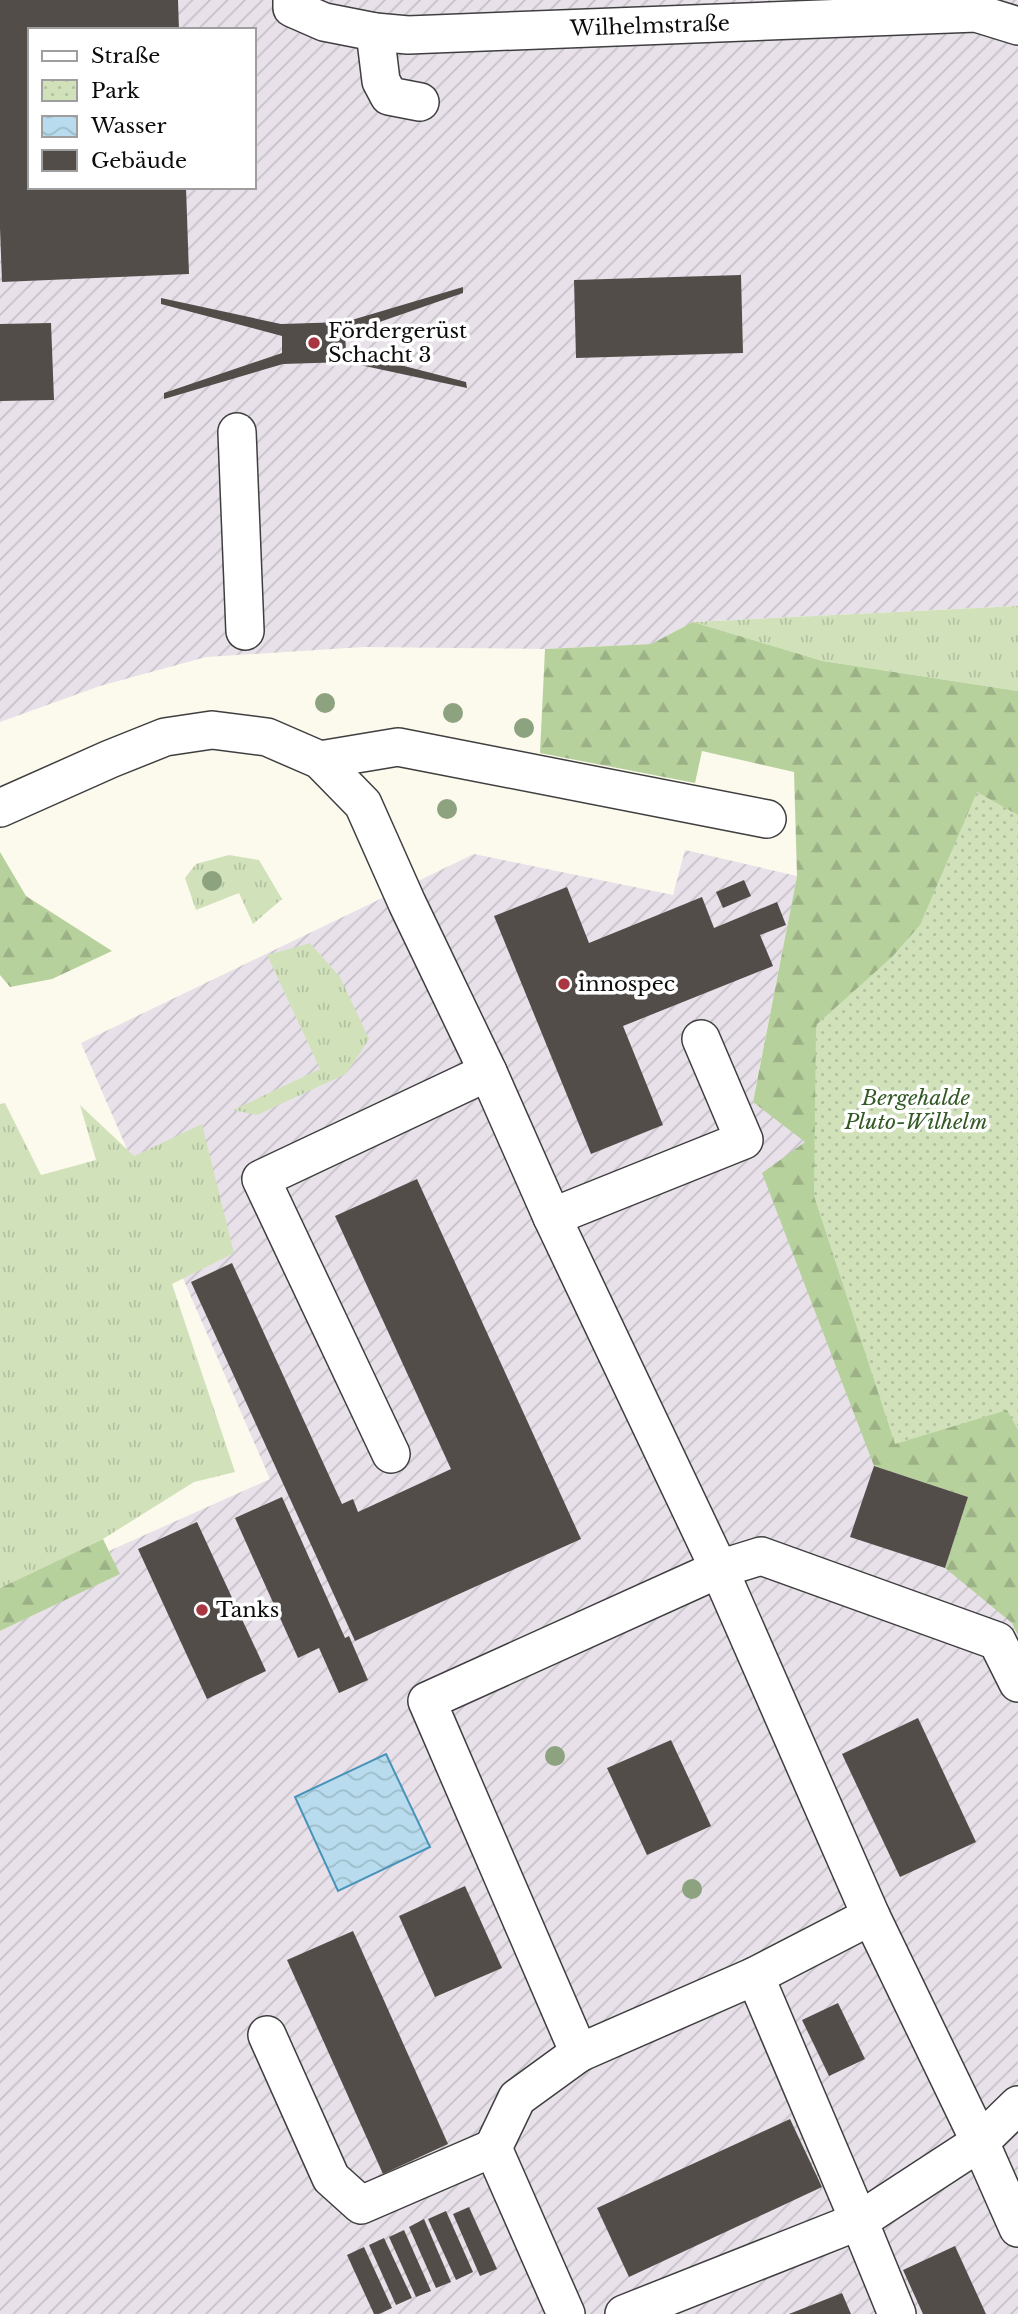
<svg xmlns="http://www.w3.org/2000/svg" width="1018" height="2314" font-family="'Libre Baskerville',serif">
  <style>
    .industrial { fill: url(#industrial-furrows); fill-rule: evenodd }
    .grass { fill: url(#grass-tufts) }
    .forest { fill: url(#forest-firs) }
    .park { fill: url(#park-dots) }
    .water { fill: url(#water-waves); stroke: #4993ba; stroke-width: 2 }
    .building { fill: #534d4a }
    .lines { fill: none; stroke-linecap: round; stroke-linejoin: round }
    .minor-casing { stroke: #3f3f3f; stroke-width: 40 }
    .minor { stroke: #fff; stroke-width: 37 }
    .tree { fill: #8da27f }
    .poi-dot { fill: #a93742; stroke: #fff; stroke-width: 2.5 }
    .labels { text-anchor: middle; stroke-width: 7; stroke-linejoin: round; paint-order: stroke }
    .street-label { font-size: 21px; fill: #0c0c0c; stroke: #fff }
    .poi-label { font-size: 21px; fill: #0c0c0c; stroke: #fff; text-anchor: start }
    .park-label { font-size: 21px; font-style: italic; fill: #335a25; stroke: #fff }
  </style>
  <defs>
    <pattern id="industrial-furrows" width="10" height="10" patternUnits="userSpaceOnUse" patternTransform="scale(1.75)"><rect width="10" height="10" fill="#e8e1ea"/><path d="M-1 1l2-2M0 10L10 0M9 11l2-2" fill="none" stroke="#c6c0c8"/></pattern>
    <pattern id="grass-tufts" width="24" height="20" patternUnits="userSpaceOnUse" patternTransform="scale(1.75)"><rect width="24" height="20" fill="#d1e2bb"/><path d="M3 7l-1-3M5 7V3M7 7l1-3M15 17l-1-3M17 17v-4M19 17l1-3" fill="none" stroke="#b2c1a0"/></pattern>
    <pattern id="forest-firs" width="22" height="20" patternUnits="userSpaceOnUse" patternTransform="scale(1.75)"><rect width="22" height="20" fill="#b7d19d"/><path d="M5 1l3.5 6h-7zM16 11l3.5 6h-7z" fill="#9cb286"/></pattern>
    <pattern id="park-dots" width="8" height="8" patternUnits="userSpaceOnUse" patternTransform="scale(1.75)"><rect width="8" height="8" fill="#d1e2bb"/><path d="M2 2h.1M6 6h.1" fill="none" stroke="#b2c1a0" stroke-width="1.8" stroke-linecap="round"/></pattern>
    <pattern id="water-waves" width="16" height="10" patternUnits="userSpaceOnUse" patternTransform="scale(1.75)"><rect width="16" height="10" fill="#b8dced"/><path d="M0 5q4-4 8 0t8 0" fill="none" stroke="#9dbcca"/></pattern>
  </defs>
  <rect width="100%" height="100%" fill="#fcf9ed"/>
  <!-- industrial -->
  <g class="industrial">
    <path d="M 0,0 L 1018,0 L 1018,606 L 693,622 L 651,644 L 545,649 L 364,647 L 206,657 L 100,686 L 0,722 ZM 30,30 L 254,30 L 254,187 L 30,187 Z"/>
    <path d="M 685,850 L 797,876 L 753,1101 L 806,1142 L 974,1497 L 1012,1623 L 1018,1636 L 1018,2314 L 0,2314 L 0,1631 L 119,1574 L 109,1551 L 270,1479 L 81,1043 L 474,854 L 673,895 Z"/>
  </g>
  <!-- grass -->
  <g class="grass">
    <path d="M 1018,606 L 1018,691 L 823,661 L 693,622 Z"/>
    <path d="M 229,855 L 259,860 L 282,899 L 253,924 L 239,893 L 196,910 L 185,878 L 196,864 Z"/>
    <path d="M 310,943 L 340,977 L 369,1039 L 346,1074 L 257,1115 L 233,1110 L 320,1069 L 267,955 Z"/>
    <path d="M 5,1103 L 41,1175 L 96,1160 L 80,1105 L 134,1156 L 202,1124 L 234,1253 L 172,1284 L 235,1472 L 194,1482 L 103,1539 L 0,1588 L 0,1104 Z"/>
  </g>
  <!-- forest -->
  <g class="forest">
    <path d="M 693,622 L 823,661 L 1018,691 L 1018,1636 L 1012,1623 L 945,1568 L 968,1497 L 874,1466 L 762,1173 L 805,1142 L 753,1102 L 797,876 L 794,772 L 702,751 L 695,783 L 540,753 L 545,649 L 651,644 Z"/>
    <path d="M 0,852 L 26,896 L 112,951 L 52,979 L 10,987 L 0,975 Z"/>
    <path d="M 103,1539 L 120,1574 L 0,1631 L 0,1588 Z"/>
  </g>
  <!-- park -->
  <path class="park" d="M 977,792 L 1018,815 L 1018,1430 L 1007,1410 L 895,1444 L 814,1196 L 816,1025 L 892,957 L 920,925 Z"/>
  <!-- water -->
  <path class="water" d="M 386,1754 L 430,1847 L 338,1891 L 295,1797 Z"/>
  <!-- building -->
  <g class="building">
    <path d="M 0,0 L 178,0 L 179,30 L 30,30 L 30,187 L 186,187 L 189,274 L 2,282 L 0,228 Z"/>
    <path d="M 741,275 L 743,353 L 576,358 L 574,280 Z"/>
    <path d="M 463,287 L 463,293 L 345,334 L 346,351 L 466,382 L 467,388 L 346,362 L 283,364 L 164,399 L 164,393 L 282,353 L 282,336 L 161,304 L 161,298 L 281,324 L 345,322 Z"/>
    <path d="M 51,323 L 54,400 L 0,401 L 0,324 Z"/>
    <path d="M 744,880 L 751,896 L 723,908 L 716,892 Z"/>
    <path d="M 567,887 L 589,943 L 702,897 L 714,928 L 777,902 L 786,925 L 760,935 L 773,966 L 623,1026 L 663,1125 L 591,1154 L 494,916 Z"/>
    <path d="M 417,1179 L 581,1539 L 355,1641 L 191,1282 L 232,1263 L 342,1504 L 353,1499 L 358,1512 L 451,1469 L 335,1216 Z"/>
    <path d="M 874,1466 L 968,1497 L 945,1568 L 850,1537 Z"/>
    <path d="M 282,1497 L 345,1638 L 349,1636 L 368,1680 L 339,1693 L 319,1648 L 298,1658 L 235,1518 Z"/>
    <path d="M 197,1522 L 266,1671 L 207,1699 L 138,1549 Z"/>
    <path d="M 918,1718 L 976,1842 L 900,1877 L 842,1754 Z"/>
    <path d="M 671,1740 L 711,1826 L 647,1855 L 607,1768 Z"/>
    <path d="M 465,1886 L 502,1968 L 435,1997 L 399,1916 Z"/>
    <path d="M 353,1931 L 448,2144 L 383,2174 L 287,1960 Z"/>
    <path d="M 838,2003 L 865,2059 L 829,2076 L 802,2020 Z"/>
    <path d="M 790,2119 L 822,2187 L 629,2277 L 597,2208 Z"/>
    <path d="M 469,2207 L 497,2269 L 480,2276 L 453,2214 Z"/>
    <path d="M 446,2211 L 473,2272 L 456,2280 L 428,2219 Z"/>
    <path d="M 424,2219 L 451,2282 L 436,2288 L 409,2227 Z"/>
    <path d="M 404,2230 L 431,2291 L 416,2297 L 389,2237 Z"/>
    <path d="M 384,2238 L 412,2298 L 396,2305 L 369,2245 Z"/>
    <path d="M 955,2246 L 986,2314 L 923,2314 L 903,2270 Z"/>
    <path d="M 364,2247 L 392,2308 L 379,2314 L 374,2314 L 347,2255 Z"/>
    <path d="M 842,2293 L 851,2314 L 789,2314 Z"/>
  </g>
  <g class="lines">
    <!-- minor casing -->
    <g class="minor-casing">
      <g id="minor">
        <path d="M 292,0 L 292,8 L 324,22 L 375,32 L 408,35 L 976,13 L 1018,26"/>
        <path d="M 375,32 L 381,81 L 389,96 L 420,102"/>
        <path d="M 237,432 L 245,631"/>
        <path d="M 320,760 L 398,747 L 767,819"/>
        <path d="M 0,808 L 110,759 L 165,737 L 212,730 L 267,737 L 320,760 L 363,804 L 407,903 L 488,1072 L 261,1179 L 391,1454"/>
        <path d="M 488,1072 L 552,1217 L 719,1569 L 427,1701 L 579,2053 L 517,2098 L 493,2148 L 566,2314"/>
        <path d="M 552,1217 L 744,1140 L 701,1039"/>
        <path d="M 1018,1683 L 997,1641 L 761,1556 L 719,1569 L 871,1916 L 980,2142 L 1018,2228"/>
        <path d="M 755,1976 L 859,2221 L 980,2142 L 1018,2105"/>
        <path d="M 267,2035 L 331,2178 L 361,2205 L 493,2148"/>
        <path d="M 579,2053 L 755,1976 L 871,1916"/>
        <path d="M 624,2314 L 859,2221 L 897,2314"/>
      </g>
    </g>
    <!-- minor -->
    <use href="#minor" class="minor"/>
  </g>
  <!-- trees -->
  <g class="tree">
    <circle cx="325" cy="703" r="10"/>
    <circle cx="453" cy="713" r="10"/>
    <circle cx="524" cy="728" r="10"/>
    <circle cx="447" cy="809" r="10"/>
    <circle cx="212" cy="881" r="10"/>
    <circle cx="555" cy="1756" r="10"/>
    <circle cx="692" cy="1889" r="10"/>
  </g>
  <!-- markers -->
  <g class="poi-dot">
    <circle cx="314" cy="343" r="7"/>
    <circle cx="564" cy="984" r="7"/>
    <circle cx="202" cy="1610" r="7"/>
  </g>
  <g class="labels">
    <!-- street labels -->
    <g class="street-label">
      <text transform="translate(650 26) rotate(-2)" y="7">Wilhelmstraße</text>
    </g>
    <!-- poi labels -->
    <g class="poi-label">
      <text x="328" y="338">Fördergerüst<tspan x="328" dy="24">Schacht 3</tspan></text>
      <text x="578" y="991">innospec</text>
      <text x="216" y="1617">Tanks</text>
    </g>
    <!-- park labels -->
    <g class="park-label">
      <text x="916" y="1105">Bergehalde<tspan x="916" dy="24">Pluto-Wilhelm</tspan></text>
    </g>
  </g>
  <!-- legend -->
  <rect x="28" y="28" width="228" height="161" fill="#ffffff" stroke="#9e9e9e" stroke-width="2"/>
  <rect x="42" y="51" width="35" height="10" fill="#ffffff" stroke="#9e9e9e" stroke-width="2"/>
  <text x="91" y="63" font-size="21" fill="#0c0c0c">Straße</text>
  <rect x="42" y="80" width="35" height="21" fill="url(#park-dots)" stroke="#9e9e9e" stroke-width="2"/>
  <text x="91" y="98" font-size="21" fill="#0c0c0c">Park</text>
  <rect x="42" y="116" width="35" height="21" fill="url(#water-waves)" stroke="#9e9e9e" stroke-width="2"/>
  <text x="91" y="133" font-size="21" fill="#0c0c0c">Wasser</text>
  <rect x="42" y="150" width="35" height="21" fill="#534d4a" stroke="#9e9e9e" stroke-width="2"/>
  <text x="91" y="168" font-size="21" fill="#0c0c0c">Gebäude</text>
</svg>
